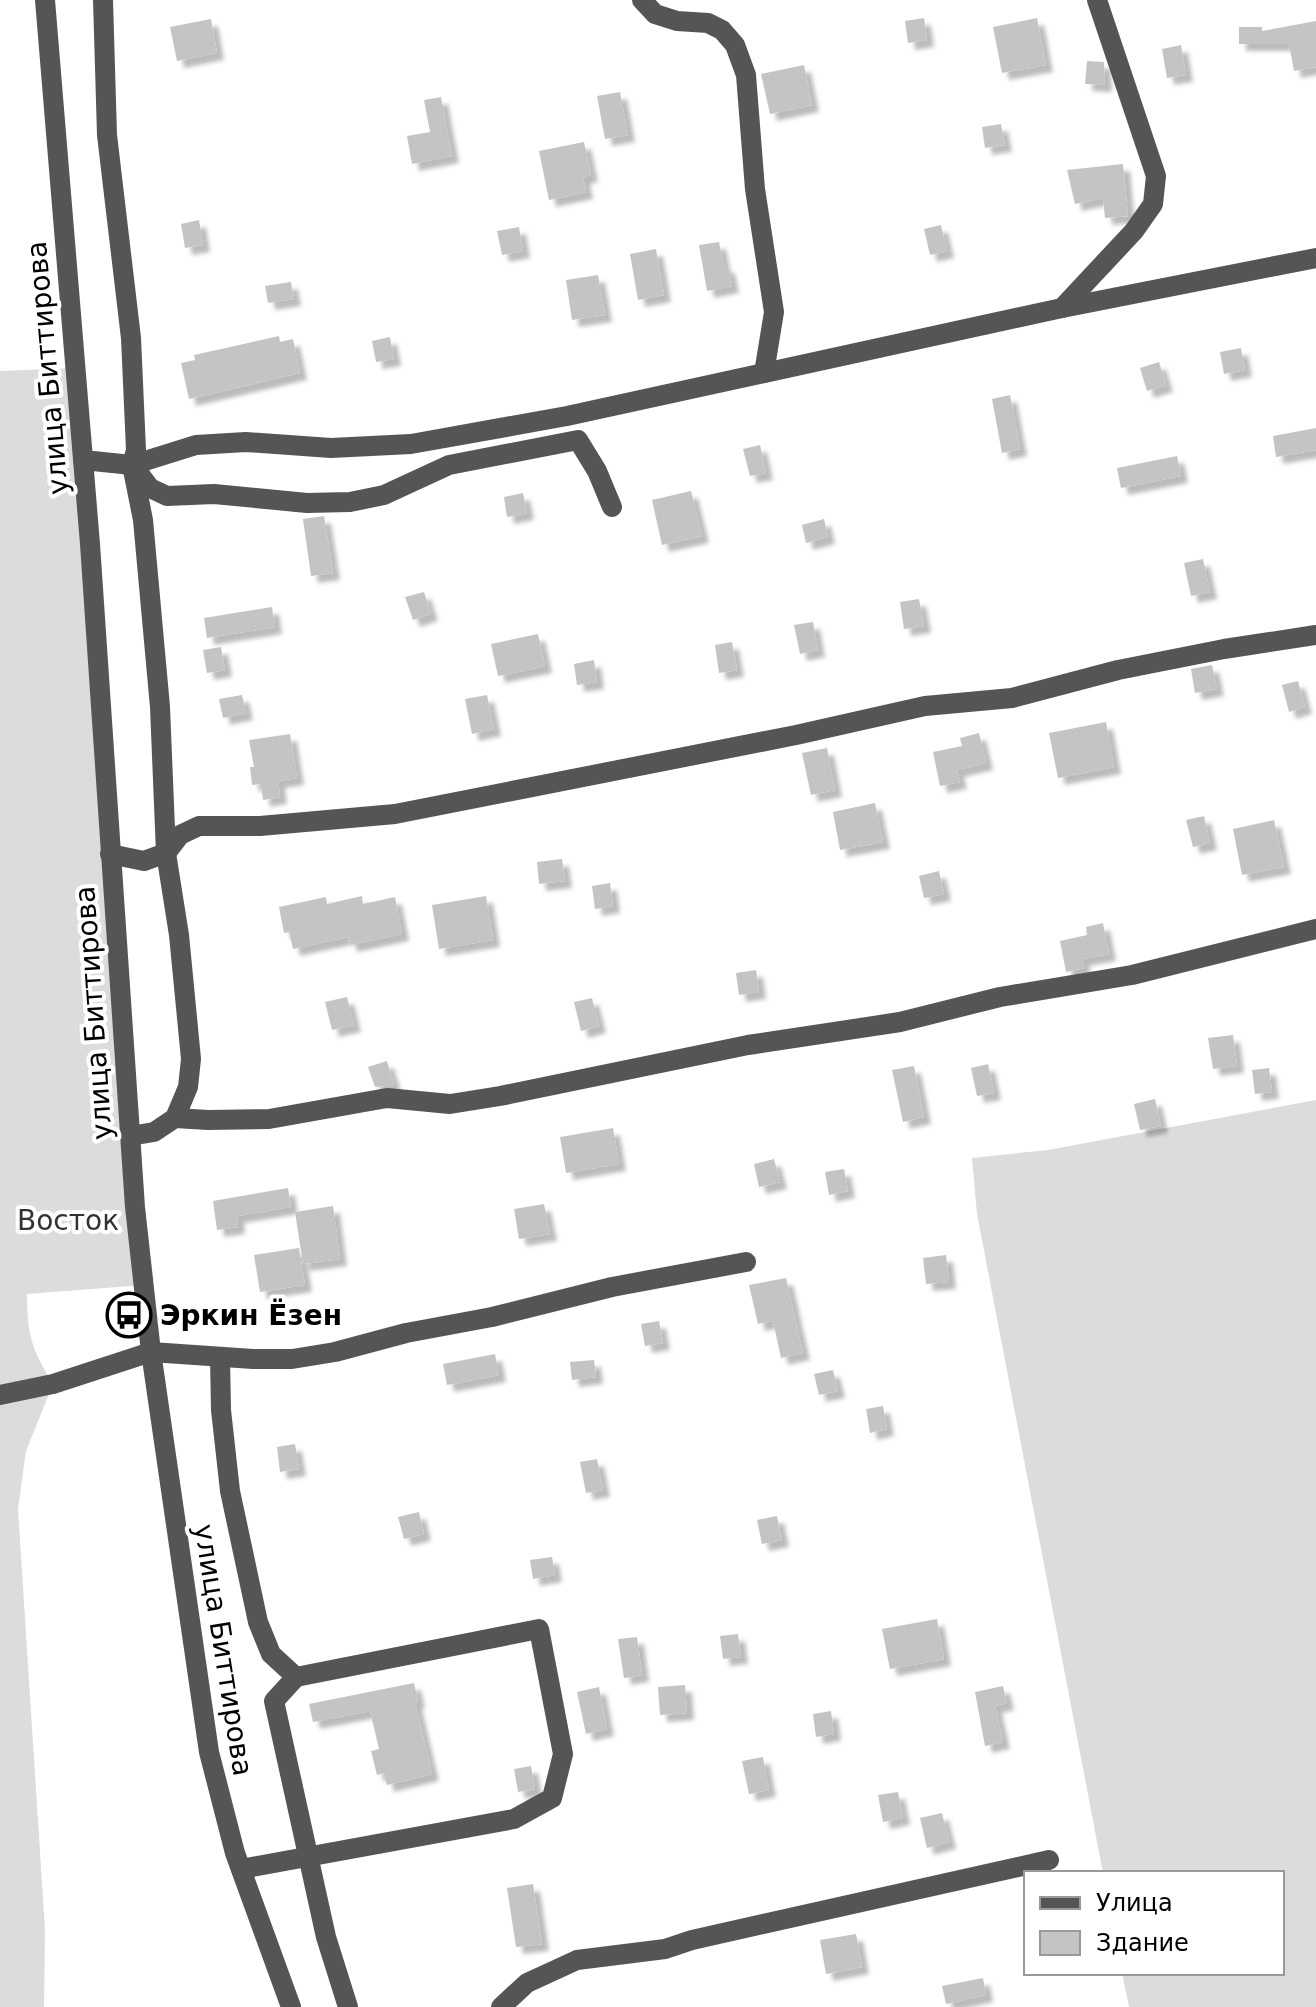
<svg xmlns="http://www.w3.org/2000/svg" width="1316" height="2007" font-family="'DejaVu Sans',sans-serif">
  <style>
    .garden { fill: #dcdcdc }
    .building { fill: #c4c4c4; filter: url(#shadow) }
    .lines { fill: none; stroke-linecap: round; stroke-linejoin: round }
    .minor { stroke: #555; stroke-width: 20 }
    .labels { text-anchor: middle; stroke-width: 8; stroke-linejoin: round; paint-order: stroke }
    .street-label { font-size: 28px; fill: #000; stroke: #fff }
    .park-label { font-size: 28px; fill: #333; stroke: #fff }
    .poi-label { font-size: 28px; font-weight: bold; fill: #000; stroke: #fff; text-anchor: start }
  </style>
  <defs>
    <filter id="shadow"><feDropShadow dx="7" dy="7" stdDeviation="2" flood-color="#0004"/></filter>
  </defs>
  <rect width="100%" height="100%" fill="#fff"/>
  <!-- garden -->
  <g class="garden">
    <path d="M 75,368 L 144,1285 L 27,1294 C 27,1335 32,1350 53,1384 L 26,1451 L 18,1509 L 45,1930 L 44,2007 L 0,2007 L 0,371 Z"/>
    <path d="M 1316,1100 L 1316,2007 L 1129,2007 L 1122,1973 L 1282,1973 L 1282,1873 L 1103,1873 L 977,1214 L 972,1158 L 1048,1150 Z"/>
  </g>
  <!-- building -->
  <g class="building">
    <path d="M 924,18 L 927,40 L 908,43 L 905,21 Z"/>
    <path d="M 1037,18 L 1046,65 L 1002,73 L 993,27 Z"/>
    <path d="M 211,19 L 217,53 L 177,61 L 170,27 Z"/>
    <path d="M 1316,21 L 1316,67 L 1294,71 L 1289,44 L 1239,44 L 1239,27 L 1262,27 L 1262,31 Z"/>
    <path d="M 1181,45 L 1186,75 L 1167,78 L 1162,49 Z"/>
    <path d="M 1087,61 L 1104,62 L 1105,85 L 1085,84 Z"/>
    <path d="M 804,65 L 812,105 L 770,114 L 761,74 Z"/>
    <path d="M 620,92 L 628,135 L 605,139 L 597,96 Z"/>
    <path d="M 441,97 L 452,156 L 412,164 L 407,136 L 430,132 L 424,100 Z"/>
    <path d="M 1001,124 L 1005,145 L 985,148 L 982,127 Z"/>
    <path d="M 584,142 L 591,175 L 583,177 L 586,192 L 549,200 L 539,151 Z"/>
    <path d="M 1123,164 L 1128,216 L 1105,218 L 1103,198 L 1075,204 L 1067,170 Z"/>
    <path d="M 199,220 L 203,245 L 185,248 L 181,224 Z"/>
    <path d="M 941,225 L 947,251 L 930,255 L 924,229 Z"/>
    <path d="M 519,227 L 523,251 L 502,255 L 497,231 Z"/>
    <path d="M 719,242 L 724,267 L 728,266 L 732,286 L 707,291 L 699,245 Z"/>
    <path d="M 656,249 L 664,295 L 638,300 L 630,254 Z"/>
    <path d="M 598,275 L 605,315 L 572,320 L 566,280 Z"/>
    <path d="M 291,282 L 294,299 L 268,303 L 265,286 Z"/>
    <path d="M 279,336 L 280,342 L 293,339 L 300,373 L 189,399 L 181,363 L 195,360 L 194,355 Z"/>
    <path d="M 390,337 L 394,359 L 376,362 L 372,341 Z"/>
    <path d="M 1241,348 L 1245,370 L 1224,374 L 1220,352 Z"/>
    <path d="M 1159,362 L 1166,385 L 1147,391 L 1140,368 Z"/>
    <path d="M 1010,395 L 1020,449 L 1002,453 L 992,399 Z"/>
    <path d="M 1316,428 L 1316,450 L 1276,457 L 1273,436 Z"/>
    <path d="M 760,445 L 766,473 L 750,476 L 743,449 Z"/>
    <path d="M 1177,456 L 1181,476 L 1121,488 L 1117,468 Z"/>
    <path d="M 691,491 L 702,536 L 662,545 L 652,500 Z"/>
    <path d="M 523,493 L 527,513 L 507,517 L 504,497 Z"/>
    <path d="M 324,516 L 333,573 L 311,576 L 303,519 Z"/>
    <path d="M 824,519 L 828,537 L 806,543 L 802,525 Z"/>
    <path d="M 1203,559 L 1210,592 L 1191,596 L 1184,563 Z"/>
    <path d="M 424,592 L 431,614 L 413,620 L 405,597 Z"/>
    <path d="M 919,599 L 924,626 L 904,629 L 900,602 Z"/>
    <path d="M 272,607 L 275,627 L 207,638 L 204,618 Z"/>
    <path d="M 813,622 L 818,650 L 800,654 L 794,625 Z"/>
    <path d="M 538,634 L 545,666 L 498,676 L 491,644 Z"/>
    <path d="M 732,642 L 737,670 L 719,673 L 715,645 Z"/>
    <path d="M 221,647 L 225,670 L 207,673 L 203,650 Z"/>
    <path d="M 594,660 L 597,682 L 577,685 L 574,664 Z"/>
    <path d="M 1212,665 L 1217,689 L 1195,693 L 1191,669 Z"/>
    <path d="M 1298,681 L 1305,707 L 1289,712 L 1282,685 Z"/>
    <path d="M 242,695 L 246,713 L 223,718 L 219,699 Z"/>
    <path d="M 487,695 L 494,729 L 472,734 L 465,699 Z"/>
    <path d="M 1106,722 L 1114,767 L 1058,778 L 1049,733 Z"/>
    <path d="M 979,733 L 986,763 L 957,770 L 960,782 L 940,786 L 933,752 L 962,746 L 960,738 Z"/>
    <path d="M 290,734 L 297,778 L 278,781 L 280,797 L 263,800 L 261,784 L 252,785 L 250,767 L 254,767 L 249,740 Z"/>
    <path d="M 827,748 L 835,790 L 811,795 L 802,753 Z"/>
    <path d="M 875,803 L 883,842 L 840,850 L 833,812 Z"/>
    <path d="M 1204,816 L 1210,843 L 1193,847 L 1186,820 Z"/>
    <path d="M 1274,820 L 1284,867 L 1242,875 L 1233,829 Z"/>
    <path d="M 562,859 L 565,881 L 539,884 L 537,862 Z"/>
    <path d="M 939,871 L 944,894 L 924,898 L 919,876 Z"/>
    <path d="M 610,883 L 613,906 L 595,909 L 592,886 Z"/>
    <path d="M 362,896 L 363,904 L 395,897 L 402,934 L 350,945 L 348,937 L 293,949 L 289,932 L 284,933 L 279,907 L 326,897 L 327,904 Z"/>
    <path d="M 486,896 L 493,940 L 439,949 L 432,905 Z"/>
    <path d="M 1103,923 L 1109,954 L 1082,959 L 1084,968 L 1066,972 L 1060,941 L 1087,935 L 1086,927 Z"/>
    <path d="M 756,970 L 759,992 L 739,995 L 736,973 Z"/>
    <path d="M 347,997 L 354,1025 L 332,1030 L 325,1002 Z"/>
    <path d="M 592,998 L 599,1026 L 581,1031 L 574,1002 Z"/>
    <path d="M 1233,1035 L 1237,1066 L 1213,1069 L 1208,1038 Z"/>
    <path d="M 387,1061 L 394,1085 L 375,1087 L 368,1067 Z"/>
    <path d="M 988,1064 L 994,1093 L 977,1096 L 971,1068 Z"/>
    <path d="M 914,1066 L 924,1117 L 903,1122 L 892,1070 Z"/>
    <path d="M 1269,1068 L 1272,1092 L 1255,1094 L 1252,1070 Z"/>
    <path d="M 1155,1099 L 1161,1126 L 1140,1130 L 1134,1104 Z"/>
    <path d="M 613,1128 L 619,1164 L 566,1173 L 560,1137 Z"/>
    <path d="M 774,1159 L 780,1182 L 759,1187 L 754,1164 Z"/>
    <path d="M 844,1169 L 848,1191 L 829,1195 L 825,1172 Z"/>
    <path d="M 288,1188 L 291,1207 L 237,1216 L 238,1227 L 217,1230 L 213,1201 Z"/>
    <path d="M 544,1204 L 550,1234 L 519,1239 L 514,1209 Z"/>
    <path d="M 333,1206 L 340,1259 L 303,1264 L 295,1212 Z"/>
    <path d="M 299,1248 L 305,1285 L 260,1292 L 254,1255 Z"/>
    <path d="M 946,1255 L 949,1282 L 926,1284 L 923,1258 Z"/>
    <path d="M 786,1278 L 803,1353 L 781,1358 L 773,1321 L 758,1324 L 749,1285 Z"/>
    <path d="M 659,1321 L 663,1343 L 645,1346 L 641,1324 Z"/>
    <path d="M 495,1354 L 499,1375 L 447,1385 L 443,1364 Z"/>
    <path d="M 594,1360 L 596,1377 L 572,1380 L 570,1362 Z"/>
    <path d="M 833,1370 L 838,1391 L 819,1395 L 814,1374 Z"/>
    <path d="M 883,1406 L 887,1429 L 870,1433 L 866,1409 Z"/>
    <path d="M 295,1444 L 299,1469 L 280,1472 L 277,1447 Z"/>
    <path d="M 597,1459 L 603,1490 L 586,1493 L 580,1462 Z"/>
    <path d="M 419,1512 L 424,1534 L 404,1539 L 398,1517 Z"/>
    <path d="M 777,1516 L 782,1540 L 762,1544 L 757,1520 Z"/>
    <path d="M 552,1557 L 555,1575 L 533,1579 L 530,1560 Z"/>
    <path d="M 937,1619 L 944,1659 L 890,1669 L 882,1629 Z"/>
    <path d="M 738,1634 L 741,1657 L 723,1659 L 720,1636 Z"/>
    <path d="M 637,1637 L 642,1675 L 624,1678 L 618,1639 Z"/>
    <path d="M 414,1683 L 418,1701 L 415,1702 L 432,1774 L 387,1785 L 384,1773 L 377,1775 L 371,1751 L 379,1749 L 370,1711 L 313,1722 L 309,1704 Z"/>
    <path d="M 685,1685 L 687,1713 L 660,1715 L 658,1687 Z"/>
    <path d="M 1003,1686 L 1007,1703 L 995,1706 L 1003,1742 L 985,1746 L 975,1692 Z"/>
    <path d="M 599,1687 L 607,1729 L 586,1734 L 577,1692 Z"/>
    <path d="M 831,1711 L 834,1734 L 816,1737 L 813,1714 Z"/>
    <path d="M 763,1757 L 769,1790 L 749,1794 L 742,1761 Z"/>
    <path d="M 531,1766 L 535,1789 L 518,1792 L 514,1769 Z"/>
    <path d="M 898,1792 L 903,1818 L 883,1822 L 878,1795 Z"/>
    <path d="M 942,1813 L 949,1842 L 927,1848 L 920,1818 Z"/>
    <path d="M 533,1884 L 542,1944 L 516,1947 L 507,1888 Z"/>
    <path d="M 856,1934 L 862,1967 L 826,1974 L 820,1940 Z"/>
    <path d="M 983,1978 L 986,1995 L 946,2004 L 942,1986 Z"/>
  </g>
  <g class="lines">
    <!-- minor -->
    <g class="minor">
      <path d="M 45,0 L 90,544 L 135,1207 L 151,1352 L 209,1752 L 235,1853 L 291,2007"/>
      <path d="M 103,0 L 107,135 L 131,338 L 136,450 L 132,465 L 143,520 L 160,707 L 166,853 L 179,935 L 191,1059 L 188,1087 L 175,1118"/>
      <path d="M 642,0 L 655,14 L 677,21 L 708,23 L 722,30 L 735,45 L 746,75 L 755,189 L 774,312 L 764,373"/>
      <path d="M 1062,308 L 1134,231 L 1153,204 L 1156,176 L 1097,0"/>
      <path d="M 83,460 L 132,465 L 196,445 L 246,442 L 331,448 L 411,444 L 567,416 L 1062,308 L 1316,258"/>
      <path d="M 135,468 L 150,488 L 167,496 L 214,494 L 307,503 L 350,502 L 384,495 L 449,465 L 578,440 L 597,471 L 612,507"/>
      <path d="M 110,854 L 144,861 L 166,853 L 180,835 L 199,826 L 260,826 L 395,814 L 796,735 L 925,706 L 1012,698 L 1118,670 L 1224,649 L 1316,635"/>
      <path d="M 130,1136 L 154,1132 L 175,1118 L 208,1120 L 269,1119 L 387,1098 L 450,1104 L 500,1096 L 748,1045 L 900,1022 L 1000,997 L 1132,975 L 1316,929"/>
      <path d="M 220,1357 L 221,1410 L 230,1491 L 258,1622 L 271,1654 L 296,1677 L 539,1629 L 563,1754 L 552,1798 L 514,1819 L 241,1869"/>
      <path d="M 0,1395 L 53,1384 L 151,1352 L 253,1359 L 292,1359 L 335,1352 L 406,1333 L 492,1317 L 612,1287 L 746,1262"/>
      <path d="M 296,1677 L 274,1701 L 326,1937 L 348,2007"/>
      <path d="M 501,2007 L 527,1983 L 577,1960 L 665,1949 L 692,1940 L 1049,1860"/>
    </g>
  </g>
  <!-- icons -->
  <defs>
    <g id="bus-ring" transform="scale(2.3)"><circle r="9.5" fill="#fff" stroke="#000" stroke-width="1.5"/><path d="M-5-6H5V4H4V6H2V4H-2V6H-4V4H-5ZM-3.5-4V0h7V-4ZM-3.5 1.2v1.5H-2V1.2ZM2 1.2v1.5H3.5V1.2Z" fill="#000"/></g>
  </defs>
  <g fill-rule="evenodd">
    <use href="#bus-ring" x="129" y="1315"/>
  </g>
  <g class="labels">
    <!-- street labels -->
    <g class="street-label">
      <text transform="translate(47 368) rotate(-95)" y="10">улица Биттирова</text>
      <text transform="translate(93 1013) rotate(-94)" y="10">улица Биттирова</text>
      <text transform="translate(224 1650) rotate(81)" y="10">улица Биттирова</text>
    </g>
    <!-- park labels -->
    <g class="park-label">
      <text x="68" y="1230">Восток</text>
    </g>
    <!-- poi labels -->
    <g class="poi-label">
      <text x="160" y="1325">Эркин Ёзен</text>
    </g>
  </g>
  <!-- legend -->
  <rect x="1024" y="1871" width="260" height="104" fill="#ffffff" stroke="#999999" stroke-width="2"/>
  <rect x="1040" y="1897" width="40" height="12" fill="#555555" stroke="#999999" stroke-width="2"/>
  <text x="1096" y="1911" font-size="24" fill="#000000">Улица</text>
  <rect x="1040" y="1931" width="40" height="24" fill="#c4c4c4" stroke="#999999" stroke-width="2"/>
  <text x="1096" y="1951" font-size="24" fill="#000000">Здание</text>
</svg>
